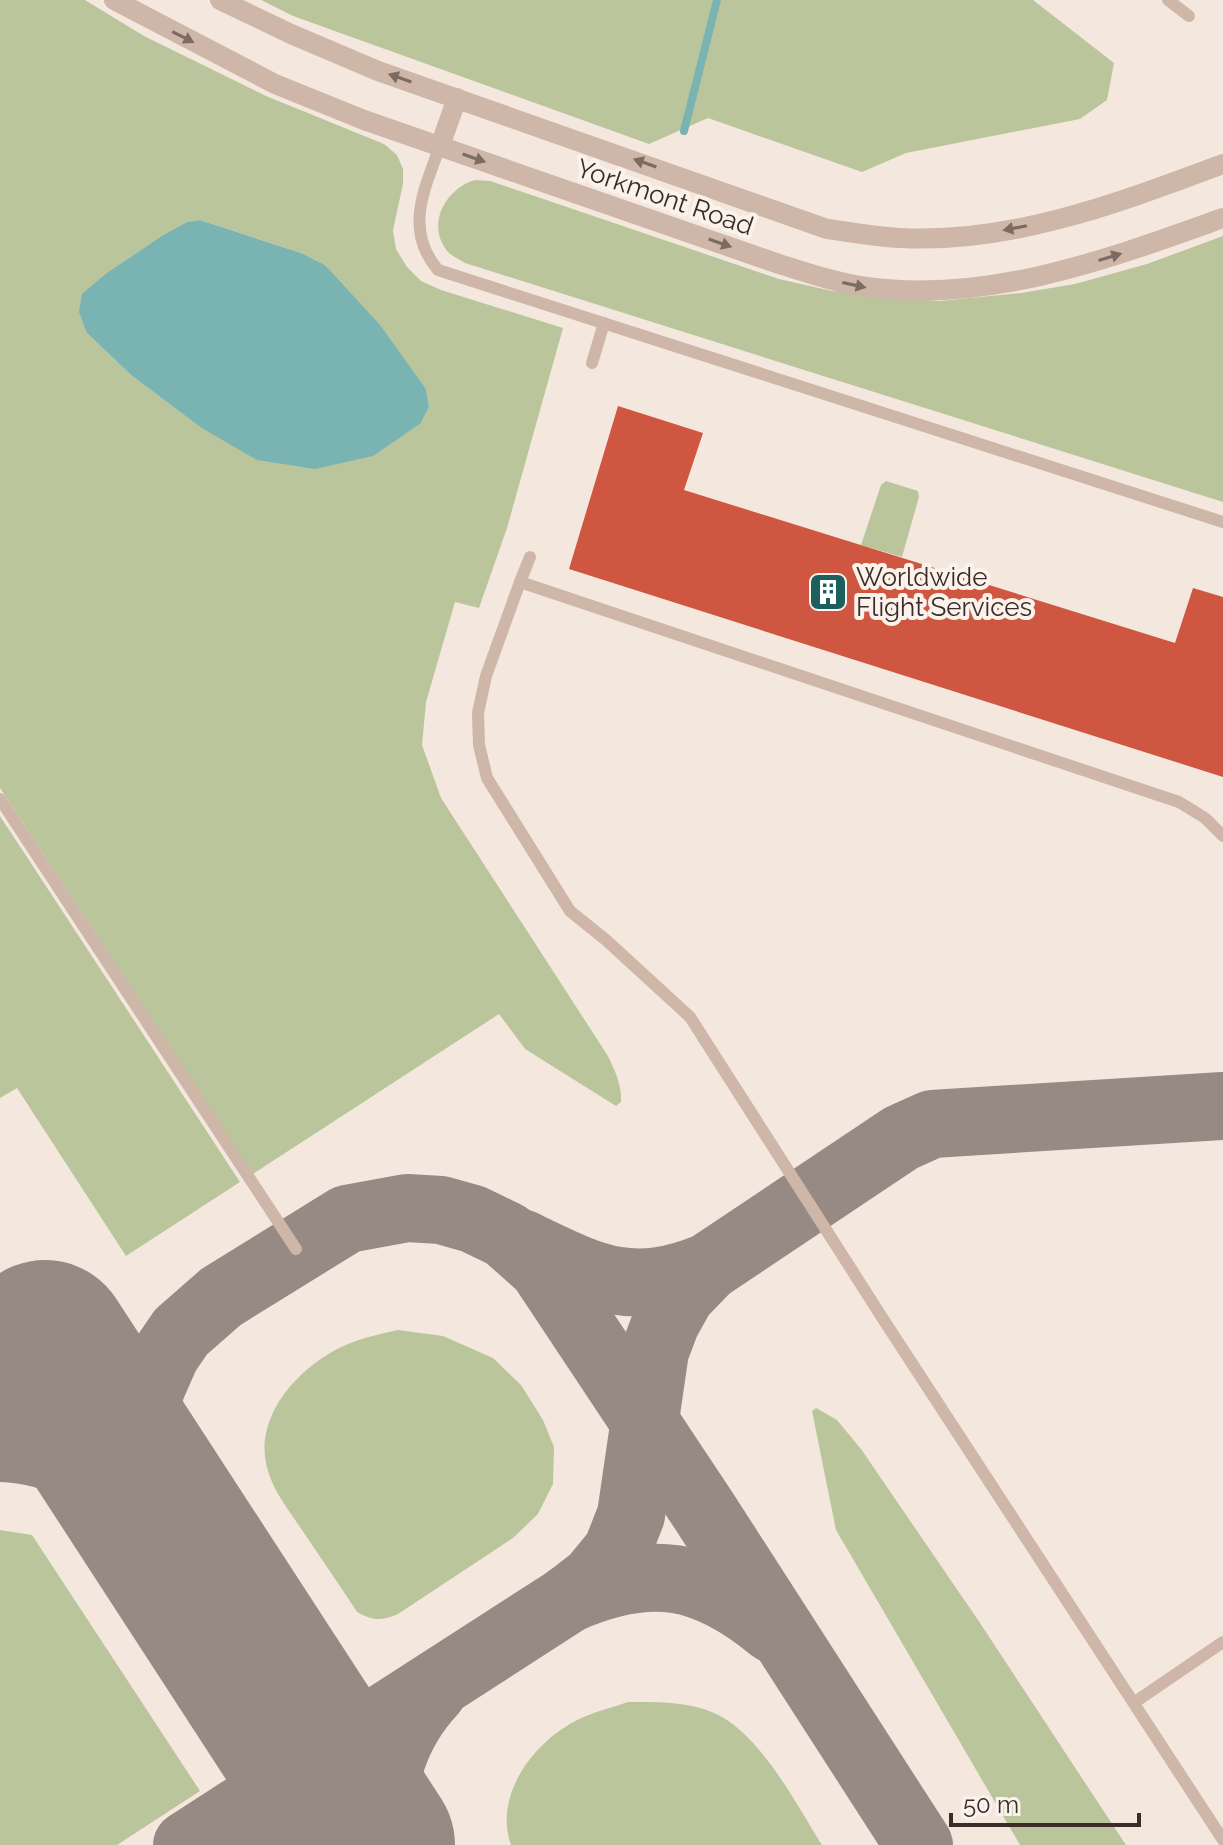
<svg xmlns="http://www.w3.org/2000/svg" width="1223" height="1845" font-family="Raleway,sans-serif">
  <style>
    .green { fill: #bbc59c; fill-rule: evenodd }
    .water { fill: #7ab4b2 }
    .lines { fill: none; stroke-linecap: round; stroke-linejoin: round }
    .stream { stroke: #7ab4b2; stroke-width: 8 }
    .taxiway { stroke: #978a84; stroke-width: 68 }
    .runway { stroke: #978a84; stroke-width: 170 }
    .building { fill: #cf5741 }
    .service { stroke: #ceb6a8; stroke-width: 12 }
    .minor { stroke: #ceb6a8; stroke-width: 20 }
    .tertiary { stroke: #ceb6a8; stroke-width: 20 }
    .oneway { fill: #7d6b62 }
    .labels { text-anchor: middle; stroke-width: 8; stroke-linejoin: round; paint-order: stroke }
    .street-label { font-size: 26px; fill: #3a2d29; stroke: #fbf2eb }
    .poi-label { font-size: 26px; fill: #3a2d29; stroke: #fbf2eb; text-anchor: start }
  </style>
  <rect width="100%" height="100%" fill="#f4e8de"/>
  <!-- green -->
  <g class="green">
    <path d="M 0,0 L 85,0 L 144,36 L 266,96 L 384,144 L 397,155 L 403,169 L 403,184 L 393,230 L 396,249 L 407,267 L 421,281 L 441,290 L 563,328 L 507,528 L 479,608 L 455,602 L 426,702 L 422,745 L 441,798 L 608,1056 C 615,1071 622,1085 621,1102 L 616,1106 L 525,1049 L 499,1014 L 253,1174 L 0,788 ZM 200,220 L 301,253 L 325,265 L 426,389 L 429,407 L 421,423 L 200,427 L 131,375 L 87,333 L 108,272 L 163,235 L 187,222 Z"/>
    <path d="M 261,0 L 1033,0 L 1114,63 L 1107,100 L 1080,119 L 906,153 L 862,172 L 708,118 L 649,144 L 293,16 Z"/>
    <path d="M 475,180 L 490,181 L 779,279 L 832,291 L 939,301 L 1021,293 L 1075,284 L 1147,264 L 1223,236 L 1223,502 L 465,263 C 460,260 452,256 448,252 C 425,225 446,188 475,180 Z"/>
    <path d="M 886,481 L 918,491 L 919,497 L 902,557 L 861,545 L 881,485 Z"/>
    <path d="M 0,816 L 240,1182 L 126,1256 L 17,1088 L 0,1098 Z"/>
    <path d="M 398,1330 L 443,1336 L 493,1358 L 521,1385 L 543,1420 L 554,1447 L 553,1484 L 538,1514 L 513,1538 L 398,1614 C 381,1621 373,1621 357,1612 C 339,1584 320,1557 302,1530 C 290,1512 274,1492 268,1471 C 250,1414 306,1358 356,1341 C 370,1336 385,1333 398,1330 Z"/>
    <path d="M 816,1408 L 837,1420 L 861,1449 L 978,1620 L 1126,1845 L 1020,1845 L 836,1530 L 812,1411 Z"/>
    <path d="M 0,1530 L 32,1535 L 200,1791 L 117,1845 L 0,1845 Z"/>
    <path d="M 628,1702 C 657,1702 687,1701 714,1713 C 760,1733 796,1804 822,1845 L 511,1845 C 492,1792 539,1735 586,1716 C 600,1710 614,1707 628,1702 Z"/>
  </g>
  <!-- water -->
  <path class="water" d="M 200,220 L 301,253 L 325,265 L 380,325 L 426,389 L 429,407 L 421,423 L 373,456 L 315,469 L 257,460 L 200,427 L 131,375 L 87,333 L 79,312 L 82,294 L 108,272 L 163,235 L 187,222 Z"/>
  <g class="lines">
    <!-- stream -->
    <path class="stream" d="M 684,131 L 717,0"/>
    <!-- taxiway -->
    <g class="taxiway">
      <path d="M 521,1243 C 592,1277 629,1299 708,1267 L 901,1138 L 932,1124 L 1223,1106"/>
      <path d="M 0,1448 C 66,1450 108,1483 159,1520"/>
      <path d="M 159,1520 L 140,1435 L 151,1388 L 166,1354 L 181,1332 L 221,1297 L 347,1219 L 407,1208 L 441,1210 L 473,1219 L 506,1235 L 542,1267 L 704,1511 L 919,1845"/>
      <path d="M 568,1599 C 650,1563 704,1572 773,1629"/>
      <path d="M 187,1845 L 567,1600 L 594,1579 L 617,1551 L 631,1515 L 655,1351 L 666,1322 L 681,1295 L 708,1267"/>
      <path d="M 197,1845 C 239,1828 283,1831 325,1845"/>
      <path d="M 385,1845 C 375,1789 395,1731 433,1691"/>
    </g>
    <!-- runway -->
    <path class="runway" d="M 45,1345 L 370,1845"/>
  </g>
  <!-- building -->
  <path class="building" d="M 618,406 L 703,433 L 684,490 L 1175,643 L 1193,588 L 1223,597 L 1223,777 L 569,569 Z"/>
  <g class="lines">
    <!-- service -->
    <g class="service">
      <path d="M 1168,0 L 1189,16"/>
      <path d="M 440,146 C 424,190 404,230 438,270 L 1223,522"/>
      <path d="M 592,363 L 604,323"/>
      <path d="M 530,557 L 520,582 L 1179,802 L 1205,818 L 1223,836"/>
      <path d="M 520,582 L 486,676 L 478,713 L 479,745 L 487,778 L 570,911 L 606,940 L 690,1017 L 885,1322 L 1223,1840"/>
      <path d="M 0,799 L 296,1249"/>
      <path d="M 1135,1702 L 1223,1642"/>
    </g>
    <!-- minor -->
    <path class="minor" d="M 440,146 L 457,98"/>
    <!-- tertiary -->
    <g class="tertiary">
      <path d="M 114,0 L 275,84 L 364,120 L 779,264 C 808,273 837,283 867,287 C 989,304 1111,258 1223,218"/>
      <path d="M 220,0 L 291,34 L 378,71 L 827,229 C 851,232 876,237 901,238 C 1012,244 1121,202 1223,164"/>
    </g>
  </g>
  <!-- one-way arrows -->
  <defs><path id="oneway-solid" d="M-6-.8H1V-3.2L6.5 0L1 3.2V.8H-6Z" transform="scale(2)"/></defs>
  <g class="oneway">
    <use href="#oneway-solid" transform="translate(183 37) rotate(27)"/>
    <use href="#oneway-solid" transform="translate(400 78) rotate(-161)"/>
    <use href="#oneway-solid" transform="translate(474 158) rotate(19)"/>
    <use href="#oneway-solid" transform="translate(645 163) rotate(-161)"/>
    <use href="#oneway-solid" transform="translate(1015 228) rotate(169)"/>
    <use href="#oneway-solid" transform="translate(720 243) rotate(19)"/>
    <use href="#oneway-solid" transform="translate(1110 257) rotate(-17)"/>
    <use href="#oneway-solid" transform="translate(854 285) rotate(12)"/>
  </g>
  <!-- icons -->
  <defs>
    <g id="building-square" transform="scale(2)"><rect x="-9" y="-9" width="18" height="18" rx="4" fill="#1b605e" stroke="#fbf2eb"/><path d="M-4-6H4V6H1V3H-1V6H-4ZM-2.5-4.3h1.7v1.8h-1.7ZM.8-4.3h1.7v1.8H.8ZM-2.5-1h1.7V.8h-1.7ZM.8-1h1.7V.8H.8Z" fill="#fff"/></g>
  </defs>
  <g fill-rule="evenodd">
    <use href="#building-square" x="828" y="592"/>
  </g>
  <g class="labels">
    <!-- street labels -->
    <g class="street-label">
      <text transform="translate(665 197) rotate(19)" y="9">Yorkmont Road</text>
    </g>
    <!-- poi labels -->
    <g class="poi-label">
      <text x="856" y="586">Worldwide<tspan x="856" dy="30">Flight Services</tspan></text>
    </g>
  </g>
  <!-- scale -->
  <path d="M951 1813v12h188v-12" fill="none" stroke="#3a2d29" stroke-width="4"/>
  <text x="963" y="1813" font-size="24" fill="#3a2d29" stroke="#fbf2eb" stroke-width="6" paint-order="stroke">50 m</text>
</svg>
